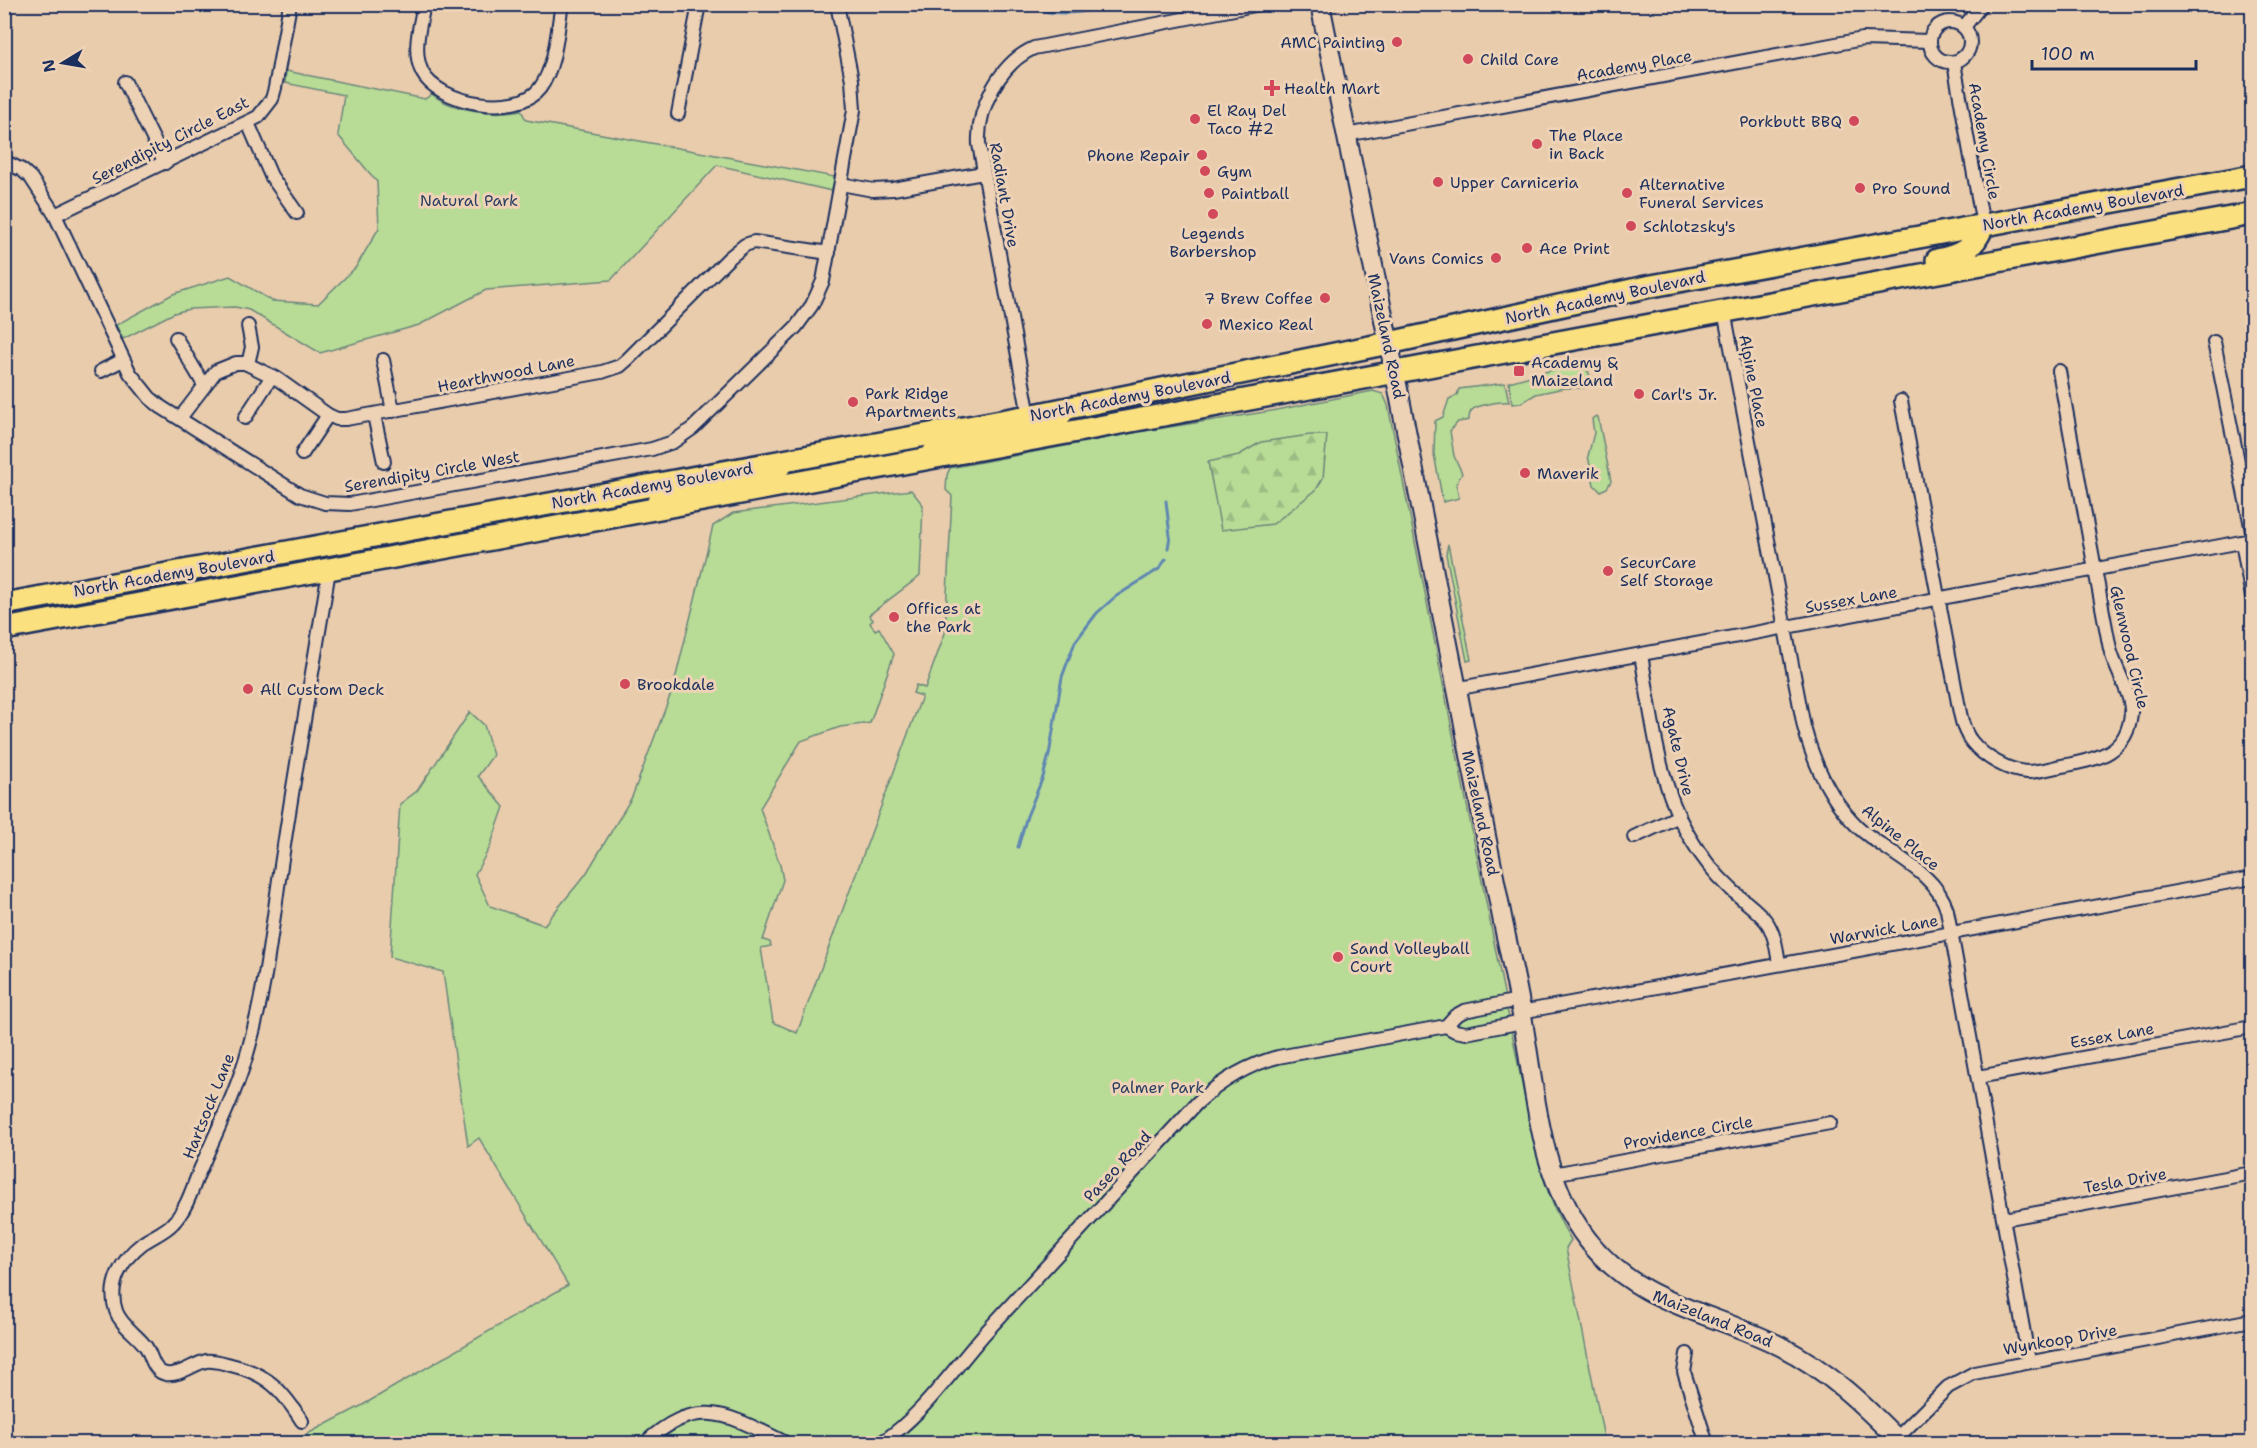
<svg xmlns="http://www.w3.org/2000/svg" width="2257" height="1448" font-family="'Shantell Sans',sans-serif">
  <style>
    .green { fill: #b8dc96; stroke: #6a867a; stroke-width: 1.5 }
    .forest { fill: url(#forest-firs); stroke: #6a867a; stroke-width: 1.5 }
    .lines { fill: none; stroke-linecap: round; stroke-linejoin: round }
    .stream { stroke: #5f87b2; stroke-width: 3 }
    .minor-casing { stroke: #1b2f5e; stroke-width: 16 }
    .secondary-casing { stroke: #1b2f5e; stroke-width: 22 }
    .primary-casing { stroke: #1b2f5e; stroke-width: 24 }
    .trunk-casing { stroke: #1b2f5e; stroke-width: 26 }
    .minor { stroke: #eed2b5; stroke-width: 12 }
    .secondary { stroke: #eed2b5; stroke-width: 18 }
    .primary { stroke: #fbe080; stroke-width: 20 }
    .trunk { stroke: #fbe080; stroke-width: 21 }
    .poi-dot { fill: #d1495b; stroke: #eed2b5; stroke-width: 2 }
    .labels { text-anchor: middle; stroke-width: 6; stroke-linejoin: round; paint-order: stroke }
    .poi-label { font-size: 16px; fill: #1b2f5e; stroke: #eed2b5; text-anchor: start }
    .street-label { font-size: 16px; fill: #1b2f5e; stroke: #eed2b5 }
    .park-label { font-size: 16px; fill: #2b4064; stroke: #eed2b5 }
  </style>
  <defs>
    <pattern id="forest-firs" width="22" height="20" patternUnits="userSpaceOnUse" patternTransform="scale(1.5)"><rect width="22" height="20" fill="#b8dc96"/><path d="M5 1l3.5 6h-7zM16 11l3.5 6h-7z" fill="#9ebd84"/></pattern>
  </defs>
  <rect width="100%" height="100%" fill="#e9ccac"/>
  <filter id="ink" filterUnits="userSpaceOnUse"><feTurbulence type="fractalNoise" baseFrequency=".0167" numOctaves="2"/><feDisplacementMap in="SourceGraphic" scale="12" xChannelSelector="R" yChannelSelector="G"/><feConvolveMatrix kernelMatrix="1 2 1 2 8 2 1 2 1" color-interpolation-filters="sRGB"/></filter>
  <g filter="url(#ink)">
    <!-- green -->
    <g class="green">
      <path d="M 286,71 L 425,99 L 432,94 C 451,111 496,116 521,110 L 526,120 L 835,177 L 832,191 L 717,165 L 611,280 L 486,290 L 419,325 L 320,353 L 249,310 L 235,307 L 189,309 L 174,313 L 123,339 L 116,325 L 173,294 L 230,276 L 272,301 L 318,304 L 356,267 L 379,228 L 377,182 L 338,135 L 344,95 L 285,83 Z"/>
      <path d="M 1583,364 L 1589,373 L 1591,381 L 1584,388 L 1564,388 L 1536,394 L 1521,403 L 1512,404 L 1509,382 L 1563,367 Z"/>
      <path d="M 1505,383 L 1509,402 C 1503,401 1476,405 1472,410 C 1470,412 1469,416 1469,420 L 1458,422 L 1450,431 L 1454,456 L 1462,473 L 1456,484 L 1459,498 L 1443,502 L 1434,454 L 1435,421 L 1443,417 L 1449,399 L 1457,395 L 1459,389 Z"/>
      <path d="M 1373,391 L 1383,394 L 1388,405 L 1523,1089 C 1534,1142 1542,1193 1571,1240 L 1566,1248 L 1605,1443 L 288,1444 L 361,1406 L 568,1285 L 479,1138 L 468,1146 L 443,972 L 390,957 L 400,804 L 417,791 L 470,712 L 484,725 L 493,755 L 478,776 L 504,807 L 490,847 L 475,874 L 490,906 L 544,925 L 586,874 L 632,797 L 673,688 L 713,526 L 733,513 L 911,490 L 923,505 L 920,576 L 869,615 L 873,620 L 870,623 L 875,630 L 879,628 L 894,654 L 870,723 L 840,727 L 801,741 L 760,808 L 780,865 L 783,880 L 763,940 L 770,942 L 771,946 L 761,948 L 773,1022 L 797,1033 L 922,696 L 913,693 L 916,685 L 925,688 L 945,633 L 952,496 L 946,490 L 947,475 L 950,468 L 1138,432 L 1271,411 Z"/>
      <path d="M 1596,416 L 1598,417 L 1611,481 L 1607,488 L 1600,491 L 1594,485 L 1588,456 L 1594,433 L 1592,419 Z"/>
      <path d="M 1448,544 L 1471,660 L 1467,661 L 1446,554 Z"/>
    </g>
    <!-- forest -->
    <path class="forest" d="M 1310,435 L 1327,435 L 1323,478 L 1316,490 L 1273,524 L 1221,530 L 1208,462 L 1239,455 L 1261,442 Z"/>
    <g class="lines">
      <!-- stream -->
      <g class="stream">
        <path d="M 1023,4 C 1056,21 1092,10 1126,4"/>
        <path d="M 1166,501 L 1170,536 L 1168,548"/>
        <path d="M 1018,847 L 1027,816 L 1043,777 L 1049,755 L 1062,677 L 1075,642 L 1097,613 L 1115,597 L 1159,569 L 1166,559"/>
      </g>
      <!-- minor casing -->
      <g class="minor-casing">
        <g id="minor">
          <path d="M 424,4 C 420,26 412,51 422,72 C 438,104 518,118 540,88 C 556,66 557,31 562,4"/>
          <circle cx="1950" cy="42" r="20"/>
          <path d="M 1964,27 L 1982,4"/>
          <path d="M 1954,63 L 1983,225"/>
          <path d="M 125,82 L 165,163"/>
          <path d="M 678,114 L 699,4"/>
          <path d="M 248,123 L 271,176 L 297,213"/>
          <path d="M 1346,135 L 1863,39 L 1930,41"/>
          <path d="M 4,161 L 22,170 L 31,178 L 55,215 L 130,373 L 150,398 L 161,407 L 300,495 L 325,503 L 350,504 L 652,449 L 673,442 L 693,428 L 796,327 L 812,305 L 823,281 L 854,110 L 852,80 L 837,4"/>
          <path d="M 841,184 L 873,190 L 893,189 L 983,173"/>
          <path d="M 55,215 L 258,117 L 272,99 L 275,88 L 290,4"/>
          <path d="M 1724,311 L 1804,727 C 1814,764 1830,800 1858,827 C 1887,854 1935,870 1947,910 L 2029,1361"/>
          <path d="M 248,326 L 252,347 L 248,364"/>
          <path d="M 176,338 L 204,385"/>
          <path d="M 2214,342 L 2252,531"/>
          <path d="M 383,360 L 393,411"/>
          <path d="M 101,371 L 123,360"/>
          <path d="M 1901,401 L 1960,713 C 1962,723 1965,734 1972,742 C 1984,757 2008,771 2027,772 C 2040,772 2054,767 2067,765 C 2099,759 2128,752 2131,713 C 2132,694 2115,669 2110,649 C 2092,556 2076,464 2059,371"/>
          <path d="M 374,415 L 384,462"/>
          <path d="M 1029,416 L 979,144 C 977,108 1000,63 1034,48 L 1260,4"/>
          <path d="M 180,418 L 216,371 L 236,363 L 245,363 L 276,378 L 328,415 L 337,419 L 346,419 L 602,372 L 620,366 L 628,359 L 729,258 L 745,245 L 754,242 L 829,253"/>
          <path d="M 245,418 L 272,376"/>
          <path d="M 302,454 L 328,415"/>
          <path d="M 2242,542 L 2252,597"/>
          <path d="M 1641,655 C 1652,715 1657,782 1689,836 C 1700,855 1715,874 1731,889 C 1743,901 1759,910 1768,924 C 1775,936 1777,950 1779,964"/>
          <path d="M 1455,689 L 2252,540"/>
          <path d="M 1634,837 L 1679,816"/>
          <path d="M 1521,1012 L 2252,878"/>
          <path d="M 1446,1026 L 1455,1031 L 1466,1033 L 1523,1022"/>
          <path d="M 1978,1077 L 2252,1027"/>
          <path d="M 1553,1174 L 1830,1123"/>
          <path d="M 2004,1219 L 2252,1173"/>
          <path d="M 1687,1354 L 1684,1372 L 1707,1444"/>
          <path d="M 302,1421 C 282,1390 268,1374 231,1365 C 223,1363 214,1360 206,1361 C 193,1364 180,1376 166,1374 C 153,1372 152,1356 146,1347 C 137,1334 121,1326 116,1311 C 107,1284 122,1259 143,1243 C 153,1236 165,1232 173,1223 C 185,1211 191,1193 197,1177 C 215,1134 237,1092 249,1047 C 267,984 273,917 283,852 C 297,758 314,664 329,570"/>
          <path d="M 1897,1438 L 1948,1387 L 1974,1373 L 2252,1320"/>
          <path d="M 644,1444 C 699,1393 730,1416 788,1444"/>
          <path d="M 879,1444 C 920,1419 954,1368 986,1332 C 1056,1255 1127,1179 1197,1103 C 1221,1081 1246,1065 1278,1057 L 1446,1026 L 1455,1016 L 1464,1011 L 1519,1000"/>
        </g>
      </g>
      <!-- secondary casing -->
      <g class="secondary-casing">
        <path id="secondary" d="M 1320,4 C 1346,135 1373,264 1399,394 C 1434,570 1467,746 1503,922 C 1510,957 1519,992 1524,1028 C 1536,1100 1541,1179 1587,1239 C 1637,1305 1711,1311 1780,1346 C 1828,1370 1865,1406 1902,1444"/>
      </g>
      <!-- primary casing -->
      <g class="primary-casing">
        <g id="primary">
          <path d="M 931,456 L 935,449 L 946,443 L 1043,424 L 1057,419 L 1065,410"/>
          <path d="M 655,509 L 659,498 L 664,494 L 772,473 L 783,464"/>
        </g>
      </g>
      <!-- trunk casing -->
      <g class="trunk-casing">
        <g id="trunk">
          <path d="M 1937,260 C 1959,256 1975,249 1983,225"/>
          <path d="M 4,604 L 1029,416 L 1389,343 L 1646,287 L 2252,176"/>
          <path d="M 4,629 L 2252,214"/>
        </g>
      </g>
      <!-- minor -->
      <use href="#minor" class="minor"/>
      <!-- secondary -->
      <use href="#secondary" class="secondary"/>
      <!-- primary -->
      <use href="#primary" class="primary"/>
      <!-- trunk -->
      <use href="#trunk" class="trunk"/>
    </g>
  </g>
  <!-- markers -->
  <g class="poi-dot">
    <circle cx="1397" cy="42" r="6"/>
    <circle cx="1468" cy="59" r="6"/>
    <path d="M1269 79h6v6h6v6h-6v6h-6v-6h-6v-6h6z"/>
    <circle cx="1195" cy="119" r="6"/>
    <circle cx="1854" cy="121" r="6"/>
    <circle cx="1537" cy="144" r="6"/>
    <circle cx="1202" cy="155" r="6"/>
    <circle cx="1205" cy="171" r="6"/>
    <circle cx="1438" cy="182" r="6"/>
    <circle cx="1860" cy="188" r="6"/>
    <circle cx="1209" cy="193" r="6"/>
    <circle cx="1627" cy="193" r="6"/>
    <circle cx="1213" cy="214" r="6"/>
    <circle cx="1631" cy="226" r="6"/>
    <circle cx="1527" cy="248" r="6"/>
    <circle cx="1496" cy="258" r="6"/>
    <circle cx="1325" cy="298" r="6"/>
    <circle cx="1207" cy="324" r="6"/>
    <rect x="1513" y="365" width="12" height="12" rx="3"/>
    <circle cx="1639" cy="394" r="6"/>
    <circle cx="853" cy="402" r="6"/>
    <circle cx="1525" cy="473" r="6"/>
    <circle cx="1608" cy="571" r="6"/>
    <circle cx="894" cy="617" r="6"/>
    <circle cx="625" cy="684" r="6"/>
    <circle cx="248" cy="689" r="6"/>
    <circle cx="1338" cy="957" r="6"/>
  </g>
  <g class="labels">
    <!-- poi labels -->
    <g class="poi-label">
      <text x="1385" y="48" text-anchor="end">AMC Painting</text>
      <text x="1480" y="65">Child Care</text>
      <text x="1284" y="94">Health Mart</text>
      <text x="1207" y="116">El Ray Del<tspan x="1207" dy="18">Taco #2</tspan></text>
      <text x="1842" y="127" text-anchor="end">Porkbutt BBQ</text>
      <text x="1549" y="141">The Place<tspan x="1549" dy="18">in Back</tspan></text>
      <text x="1190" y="161" text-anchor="end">Phone Repair</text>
      <text x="1217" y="177">Gym</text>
      <text x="1450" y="188">Upper Carniceria</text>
      <text x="1639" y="190">Alternative<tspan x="1639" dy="18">Funeral Services</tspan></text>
      <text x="1872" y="194">Pro Sound</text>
      <text x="1221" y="199">Paintball</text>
      <text x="1643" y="232">Schlotzsky's</text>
      <text x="1213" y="239" text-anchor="middle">Legends<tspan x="1213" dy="18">Barbershop</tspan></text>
      <text x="1539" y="254">Ace Print</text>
      <text x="1484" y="264" text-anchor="end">Vans Comics</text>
      <text x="1313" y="304" text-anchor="end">7 Brew Coffee</text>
      <text x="1219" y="330">Mexico Real</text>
      <text x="1531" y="368">Academy &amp;<tspan x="1531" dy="18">Maizeland</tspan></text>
      <text x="865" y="399">Park Ridge<tspan x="865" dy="18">Apartments</tspan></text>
      <text x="1651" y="400">Carl's Jr.</text>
      <text x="1537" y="479">Maverik</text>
      <text x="1620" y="568">SecurCare<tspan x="1620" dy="18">Self Storage</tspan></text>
      <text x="906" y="614">Offices at<tspan x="906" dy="18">the Park</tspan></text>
      <text x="637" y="690">Brookdale</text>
      <text x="260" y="695">All Custom Deck</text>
      <text x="1350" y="954">Sand Volleyball<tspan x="1350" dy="18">Court</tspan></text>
    </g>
    <!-- street labels -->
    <g class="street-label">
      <text transform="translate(1634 65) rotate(-10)" y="6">Academy Place</text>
      <text transform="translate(170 140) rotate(-27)" y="6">Serendipity Circle East</text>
      <text transform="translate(1985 141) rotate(80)" y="6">Academy Circle</text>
      <text transform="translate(1005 195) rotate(80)" y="6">Radiant Drive</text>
      <text transform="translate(2083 207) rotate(-10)" y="6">North Academy Boulevard</text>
      <text transform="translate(1605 297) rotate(-12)" y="6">North Academy Boulevard</text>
      <text transform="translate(1387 336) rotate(78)" y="6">Maizeland Road</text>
      <text transform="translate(506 373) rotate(-11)" y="6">Hearthwood Lane</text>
      <text transform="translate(1754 381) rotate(79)" y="6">Alpine Place</text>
      <text transform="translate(1130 396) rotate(-11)" y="6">North Academy Boulevard</text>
      <text transform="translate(432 471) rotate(-10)" y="6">Serendipity Circle West</text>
      <text transform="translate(652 485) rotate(-10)" y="6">North Academy Boulevard</text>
      <text transform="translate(174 573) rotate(-10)" y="6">North Academy Boulevard</text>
      <text transform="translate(1851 599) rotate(-10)" y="6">Sussex Lane</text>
      <text transform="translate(2130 647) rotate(77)" y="6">Glenwood Circle</text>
      <text transform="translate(1679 751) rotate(77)" y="6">Agate Drive</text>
      <text transform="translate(1481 813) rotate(78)" y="6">Maizeland Road</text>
      <text transform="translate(1901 837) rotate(39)" y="6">Alpine Place</text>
      <text transform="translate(1884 929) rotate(-10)" y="6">Warwick Lane</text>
      <text transform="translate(2112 1035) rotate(-10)" y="6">Essex Lane</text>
      <text transform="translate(208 1106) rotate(-68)" y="6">Hartsock Lane</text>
      <text transform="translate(1688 1132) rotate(-10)" y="6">Providence Circle</text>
      <text transform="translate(1117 1166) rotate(-47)" y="6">Paseo Road</text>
      <text transform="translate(2125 1180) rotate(-10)" y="6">Tesla Drive</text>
      <text transform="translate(1713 1318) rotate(22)" y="6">Maizeland Road</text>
      <text transform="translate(2060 1339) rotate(-10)" y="6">Wynkoop Drive</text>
    </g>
    <!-- park labels -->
    <g class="park-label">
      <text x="469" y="206">Natural Park</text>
      <text x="1158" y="1093">Palmer Park</text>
    </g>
  </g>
  <!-- margin -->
  <rect width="2257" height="1448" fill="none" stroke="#eed2b5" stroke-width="24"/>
  <rect x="12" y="12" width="2233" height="1424" fill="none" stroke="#1b2f5e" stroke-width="2" filter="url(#ink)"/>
  <!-- north arrow -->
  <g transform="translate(63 63) rotate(259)" stroke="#eed2b5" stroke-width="4.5" paint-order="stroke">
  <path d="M0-4.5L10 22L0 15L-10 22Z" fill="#1b2f5e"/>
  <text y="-9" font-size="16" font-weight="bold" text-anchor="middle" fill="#1b2f5e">N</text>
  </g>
  <!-- scale -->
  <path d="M2032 60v9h164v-9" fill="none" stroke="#1b2f5e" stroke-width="3"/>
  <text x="2041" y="60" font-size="18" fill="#1b2f5e" stroke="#eed2b5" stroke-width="4.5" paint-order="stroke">100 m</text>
</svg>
